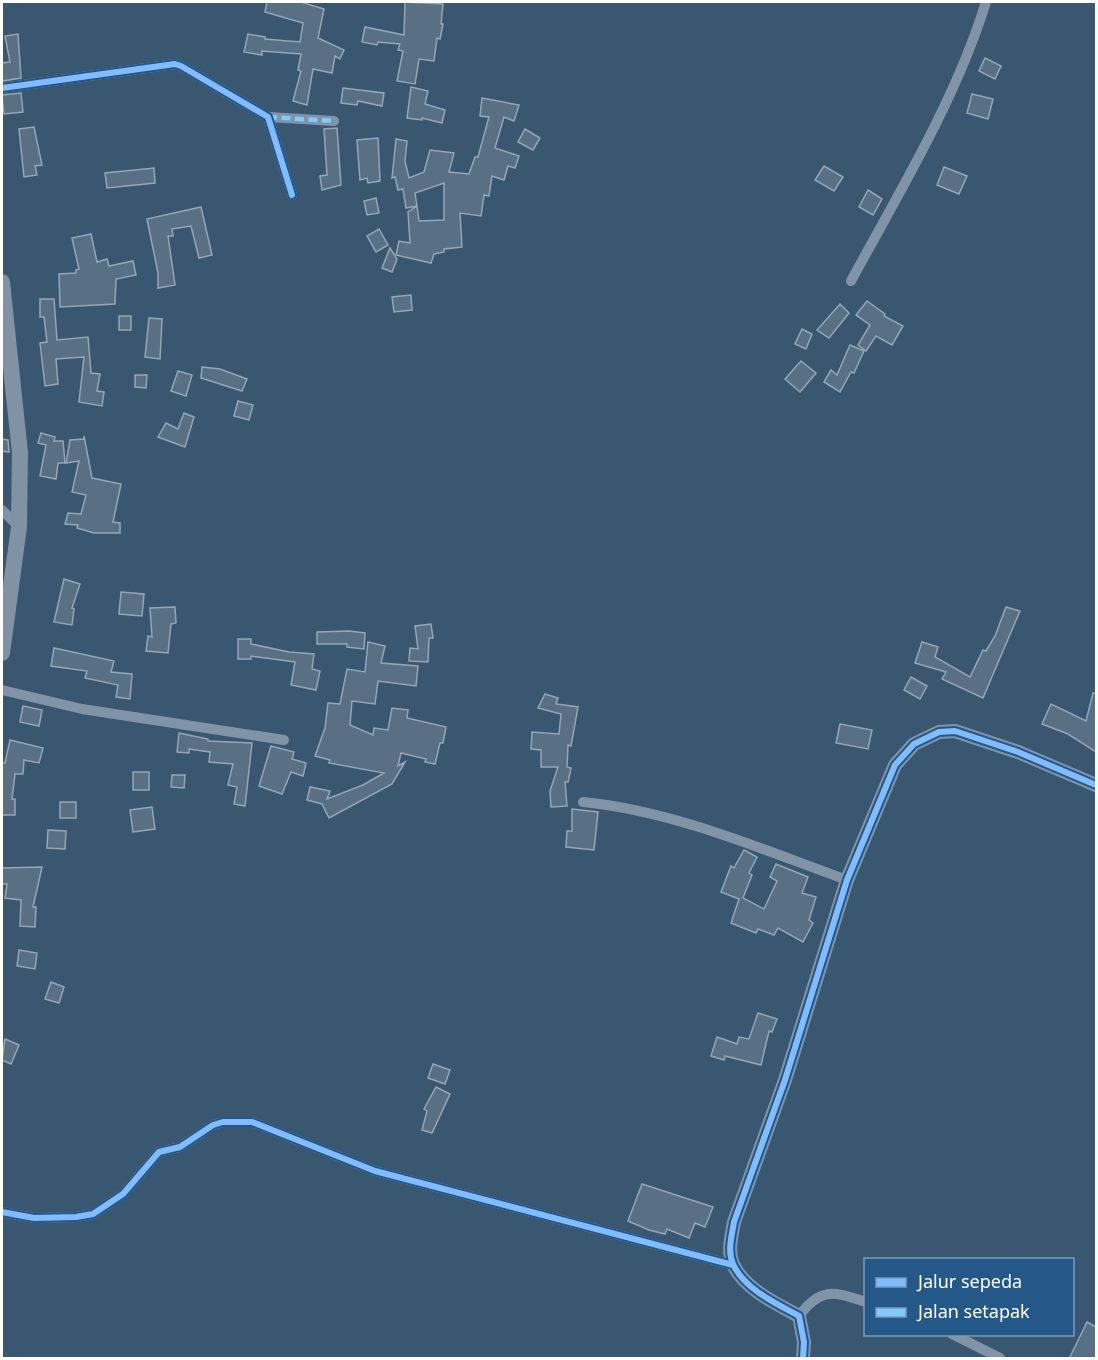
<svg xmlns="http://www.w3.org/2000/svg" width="1098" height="1360" font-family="'Noto Sans',sans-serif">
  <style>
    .building { fill: #586f84; stroke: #95a6b5; stroke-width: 1.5 }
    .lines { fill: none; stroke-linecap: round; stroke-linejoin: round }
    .minor { stroke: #8194a7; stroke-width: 10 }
    .tertiary { stroke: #8194a7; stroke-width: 14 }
    .primary { stroke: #8093a5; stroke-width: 16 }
    .quiet { stroke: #80caff; stroke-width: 4.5; stroke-dasharray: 9 4.5; stroke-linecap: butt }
    .cycleway-casing { stroke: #235889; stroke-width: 10 }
    .cycleway { stroke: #80bcff; stroke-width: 6 }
  </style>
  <rect width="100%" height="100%" fill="#3a5772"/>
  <!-- building -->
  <g class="building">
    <path d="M 267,2 L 301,2 L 324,9 L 318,38 L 344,50 L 340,59 L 335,56 L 332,73 L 313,69 L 307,105 L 293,101 L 301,71 L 298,70 L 301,54 L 262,51 L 262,55 L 244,52 L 248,34 L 265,37 L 265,39 L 300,42 L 303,23 L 265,12 Z"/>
    <path d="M 405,2 L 443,4 L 441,24 L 443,24 L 440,39 L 437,38 L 434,61 L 419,59 L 415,84 L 397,81 L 403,51 L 398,50 L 400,44 L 378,42 L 377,45 L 362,42 L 365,27 L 404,35 Z"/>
    <path d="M 18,34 L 21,78 L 2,81 L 2,63 L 10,62 L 5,36 Z"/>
    <path d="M 985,58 L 1001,66 L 995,79 L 979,71 Z"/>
    <path d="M 411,87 L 428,91 L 425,104 L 445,110 L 442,123 L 422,118 L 422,120 L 407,118 Z"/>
    <path d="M 343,88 L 384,93 L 382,106 L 358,101 L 357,105 L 341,103 Z"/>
    <path d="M 21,93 L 23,112 L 4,114 L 2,95 Z"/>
    <path d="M 972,94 L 993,99 L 988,119 L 967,113 Z"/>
    <path d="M 482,98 L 519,105 L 514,121 L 504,117 L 495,148 L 519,156 L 515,168 L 508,166 L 504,180 L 492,176 L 489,196 L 484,195 L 481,216 L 460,213 L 462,247 L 444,249 L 444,252 L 434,254 L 431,263 L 396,255 L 399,241 L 410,243 L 408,212 L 417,206 L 419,221 L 444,220 L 444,183 L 415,193 L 417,206 L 406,208 L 403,189 L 398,190 L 395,177 L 392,178 L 396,139 L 407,141 L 405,161 L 409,178 L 424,172 L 430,150 L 454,153 L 449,172 L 469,174 L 475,157 L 478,157 L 489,117 L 480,116 Z"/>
    <path d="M 34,127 L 42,165 L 35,166 L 37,175 L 24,177 L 19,129 Z"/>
    <path d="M 337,128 L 341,185 L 322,190 L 320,176 L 327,175 L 324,129 Z"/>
    <path d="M 525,129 L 540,138 L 533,150 L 518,142 Z"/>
    <path d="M 378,138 L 380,181 L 368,183 L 367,178 L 360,180 L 357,140 Z"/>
    <path d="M 824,166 L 843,177 L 834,191 L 815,180 Z"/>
    <path d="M 944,167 L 967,176 L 959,194 L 937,185 Z"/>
    <path d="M 154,168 L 155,183 L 107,188 L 105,173 Z"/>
    <path d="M 868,190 L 882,199 L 873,215 L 859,207 Z"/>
    <path d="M 376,198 L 379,213 L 367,215 L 364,201 Z"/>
    <path d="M 201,207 L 212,255 L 199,258 L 191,226 L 172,229 L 173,236 L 168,236 L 175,285 L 158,288 L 158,273 L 147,219 Z"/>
    <path d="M 379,229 L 388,245 L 376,252 L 367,236 Z"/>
    <path d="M 91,234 L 97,262 L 107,259 L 109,266 L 133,261 L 136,275 L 116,279 L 115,304 L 60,307 L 59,274 L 76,273 L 76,270 L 79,269 L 72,238 Z"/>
    <path d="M 390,248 L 397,259 L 392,272 L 382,268 Z"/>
    <path d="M 411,295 L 412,310 L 394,312 L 392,297 Z"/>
    <path d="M 40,299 L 54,299 L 57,340 L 88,337 L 91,373 L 100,374 L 97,391 L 104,392 L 102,406 L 79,402 L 84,357 L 56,359 L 58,384 L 45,386 L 40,343 L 47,342 L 44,317 L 40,317 Z"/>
    <path d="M 867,301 L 885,314 L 884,316 L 903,326 L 892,345 L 876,336 L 866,351 L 858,345 L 870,325 L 856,315 Z"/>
    <path d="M 840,304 L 849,313 L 829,338 L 817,330 Z"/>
    <rect x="119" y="316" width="12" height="14"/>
    <path d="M 149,318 L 162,319 L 160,359 L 145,357 Z"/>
    <path d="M 802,329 L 812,334 L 806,349 L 795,344 Z"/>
    <path d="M 850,345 L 864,351 L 854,373 L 851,372 L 840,392 L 824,382 L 831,370 L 837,375 Z"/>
    <path d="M 801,361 L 816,373 L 800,392 L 785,379 Z"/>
    <path d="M 202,367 L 220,369 L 247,379 L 242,391 L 201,378 Z"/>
    <path d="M 178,371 L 192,375 L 186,396 L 171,391 Z"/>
    <path d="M 135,375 L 147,375 L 146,388 L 135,387 Z"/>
    <path d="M 238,401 L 253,405 L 249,420 L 234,416 Z"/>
    <path d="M 184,413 L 194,417 L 185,447 L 158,437 L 166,423 L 178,429 Z"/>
    <path d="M 41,433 L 55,437 L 54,441 L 63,441 L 65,463 L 58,463 L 56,479 L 40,476 L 46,445 L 38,443 Z"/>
    <path d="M 84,436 L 92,478 L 121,484 L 113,522 L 120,523 L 120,533 L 94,533 L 77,528 L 78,525 L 65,524 L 68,513 L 81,514 L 86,495 L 72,492 L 79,461 L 66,463 L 70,440 L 84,439 Z"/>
    <path d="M 2,439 L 8,440 L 9,452 L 2,451 Z"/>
    <path d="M 64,579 L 80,584 L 72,608 L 74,609 L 72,625 L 54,622 Z"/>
    <path d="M 121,592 L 144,594 L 142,616 L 119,614 Z"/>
    <path d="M 175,607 L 176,623 L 171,624 L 168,653 L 146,651 L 148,636 L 152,637 L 150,608 Z"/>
    <path d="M 1006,607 L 1020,611 L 983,698 L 942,679 L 946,672 L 915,663 L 922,642 L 938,647 L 935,657 L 970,677 L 983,650 L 986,651 L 995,636 Z"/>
    <path d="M 431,624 L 433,638 L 429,638 L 428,662 L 409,661 L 410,648 L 418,649 L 415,626 Z"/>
    <path d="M 349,631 L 365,633 L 364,649 L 347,647 L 347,644 L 317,644 L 317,632 Z"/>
    <path d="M 238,639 L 251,639 L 251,644 L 289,652 L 314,654 L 312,669 L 320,671 L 316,690 L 291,685 L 295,662 L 251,656 L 251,659 L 238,659 Z"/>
    <path d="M 368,642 L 385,646 L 381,663 L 418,666 L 416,686 L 378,681 L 375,704 L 352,701 L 350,725 L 373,735 L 374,728 L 388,730 L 392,708 L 408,710 L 407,718 L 446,727 L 443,743 L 440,743 L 435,764 L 425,762 L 426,759 L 401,753 L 398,766 L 405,762 L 392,784 L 329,818 L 322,804 L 307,800 L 310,787 L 330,791 L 327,799 L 363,785 L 384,773 L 329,763 L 330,760 L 315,756 L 325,728 L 328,703 L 340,704 L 347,669 L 365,672 Z"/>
    <path d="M 54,648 L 114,661 L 111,672 L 132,674 L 130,699 L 116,697 L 118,685 L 85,678 L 87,671 L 51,666 Z"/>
    <path d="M 911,677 L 927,686 L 920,699 L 904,690 Z"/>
    <path d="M 1093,693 L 1096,693 L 1096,752 L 1068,734 L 1042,724 L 1051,704 L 1086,721 Z"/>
    <path d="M 545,694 L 558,698 L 556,704 L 578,707 L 571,746 L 568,745 L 567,767 L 571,768 L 568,782 L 565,782 L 567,806 L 551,807 L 550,791 L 558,767 L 541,767 L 541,750 L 531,749 L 532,732 L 559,734 L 561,714 L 538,708 Z"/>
    <path d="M 23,706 L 42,710 L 39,726 L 20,722 Z"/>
    <path d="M 840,724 L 872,730 L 868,749 L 836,743 Z"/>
    <path d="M 179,733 L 208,739 L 208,741 L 252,743 L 245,806 L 234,804 L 237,787 L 228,785 L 233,764 L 209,762 L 210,752 L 189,749 L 189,753 L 177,752 Z"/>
    <path d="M 10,740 L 43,748 L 39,763 L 24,760 L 23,774 L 15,774 L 12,799 L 15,799 L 15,815 L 2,815 L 2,763 L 5,763 Z"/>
    <path d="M 271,746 L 294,752 L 292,759 L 306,763 L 303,776 L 291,772 L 282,794 L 259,786 Z"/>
    <rect x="133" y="772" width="16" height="18"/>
    <path d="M 172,775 L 185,775 L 184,788 L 171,787 Z"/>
    <rect x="60" y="802" width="16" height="16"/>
    <path d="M 152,807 L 155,829 L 133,832 L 130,810 Z"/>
    <path d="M 572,809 L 598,812 L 594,850 L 566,847 L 567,831 L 572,831 Z"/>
    <path d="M 48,830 L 66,831 L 65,849 L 47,848 Z"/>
    <path d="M 744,850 L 757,857 L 749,873 L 752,875 L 743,898 L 764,909 L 777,881 L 770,877 L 776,864 L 808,877 L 802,893 L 816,897 L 809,920 L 813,923 L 803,942 L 778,928 L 774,935 L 758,929 L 756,933 L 731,923 L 739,899 L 721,892 L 731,866 L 734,868 Z"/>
    <path d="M 42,867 L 33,907 L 36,907 L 35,927 L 20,926 L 21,900 L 5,898 L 7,884 L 2,884 L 2,868 Z"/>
    <path d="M 19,950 L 37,953 L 35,969 L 17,966 Z"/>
    <path d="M 51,982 L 64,987 L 59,1003 L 45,999 Z"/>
    <path d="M 758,1013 L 777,1019 L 772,1032 L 769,1031 L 761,1065 L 725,1056 L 724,1060 L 711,1056 L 717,1037 L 737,1044 L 739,1037 L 749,1039 Z"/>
    <path d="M 5,1039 L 19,1045 L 11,1064 L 2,1060 Z"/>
    <path d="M 433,1064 L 450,1070 L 445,1084 L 428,1078 Z"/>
    <path d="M 436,1087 L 450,1094 L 432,1133 L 422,1130 L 427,1111 L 424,1109 Z"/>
    <path d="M 642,1184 L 713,1207 L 705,1227 L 695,1223 L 689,1238 L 667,1229 L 665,1234 L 649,1230 L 628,1221 Z"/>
    <path d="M 1087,1322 L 1096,1327 L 1096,1359 L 1069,1359 Z"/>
  </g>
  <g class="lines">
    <!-- minor -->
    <g class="minor">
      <path d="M 2,88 L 175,64 L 181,66 L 268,117 L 292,195"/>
      <path d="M 268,117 L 334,121"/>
      <path d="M 851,281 C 900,191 956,99 986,2"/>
      <path d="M 2,510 L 19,527"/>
      <path d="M 2,690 L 82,709 L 284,740"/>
      <path d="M 583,802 C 674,811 761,849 847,880"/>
      <path d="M 2,1212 L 34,1218 L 76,1217 L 93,1214 L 123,1194 L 159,1152 L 180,1147 L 213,1125 L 223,1122 L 252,1122 L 375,1171 L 733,1265"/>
      <path d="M 799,1316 C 821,1286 834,1292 866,1302"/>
      <path d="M 952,1334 L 1000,1358"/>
    </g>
    <!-- tertiary -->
    <path class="tertiary" d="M 803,1358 L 804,1342 L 799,1316 C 777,1304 744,1289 733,1264 C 727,1251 732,1235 734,1222 L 785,1080 L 847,880 L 895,765 L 914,744 L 939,732 L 955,731 L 1018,752 L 1096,785"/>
    <!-- primary -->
    <path class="primary" d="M 2,282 L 20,453 L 19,527 L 2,653"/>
    <!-- quiet -->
    <path class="quiet" d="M 268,117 L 334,121"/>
    <!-- cycleway casing -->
    <g class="cycleway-casing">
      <g id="cycleway">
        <path d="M 2,88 L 175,64 L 181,66 L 268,117 L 292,195"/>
        <path d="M 2,1212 L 34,1218 L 76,1217 L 93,1214 L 123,1194 L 159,1152 L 180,1147 L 213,1125 L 223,1122 L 252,1122 L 375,1171 L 733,1265"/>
        <path d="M 803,1358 L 804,1342 L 799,1316 C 777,1304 744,1289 733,1264 C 727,1251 732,1235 734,1222 L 785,1080 L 847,880 L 895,765 L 914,744 L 939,732 L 955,731 L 1018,752 L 1096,785"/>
      </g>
    </g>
    <!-- cycleway -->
    <use href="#cycleway" class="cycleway"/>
  </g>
  <!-- border -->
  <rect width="1098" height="1360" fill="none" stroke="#ffffff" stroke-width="6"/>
  <!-- legend -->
  <rect x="864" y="1258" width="210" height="78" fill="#235889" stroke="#7b9bb8" stroke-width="1.5"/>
  <rect x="876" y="1278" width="30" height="9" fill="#80bcff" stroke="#7b9bb8" stroke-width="1.5"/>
  <text x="918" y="1288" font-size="18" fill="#ffffff">Jalur sepeda</text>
  <rect x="876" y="1308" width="30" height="9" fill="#80caff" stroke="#7b9bb8" stroke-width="1.5"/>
  <text x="918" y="1318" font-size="18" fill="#ffffff">Jalan setapak</text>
</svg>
